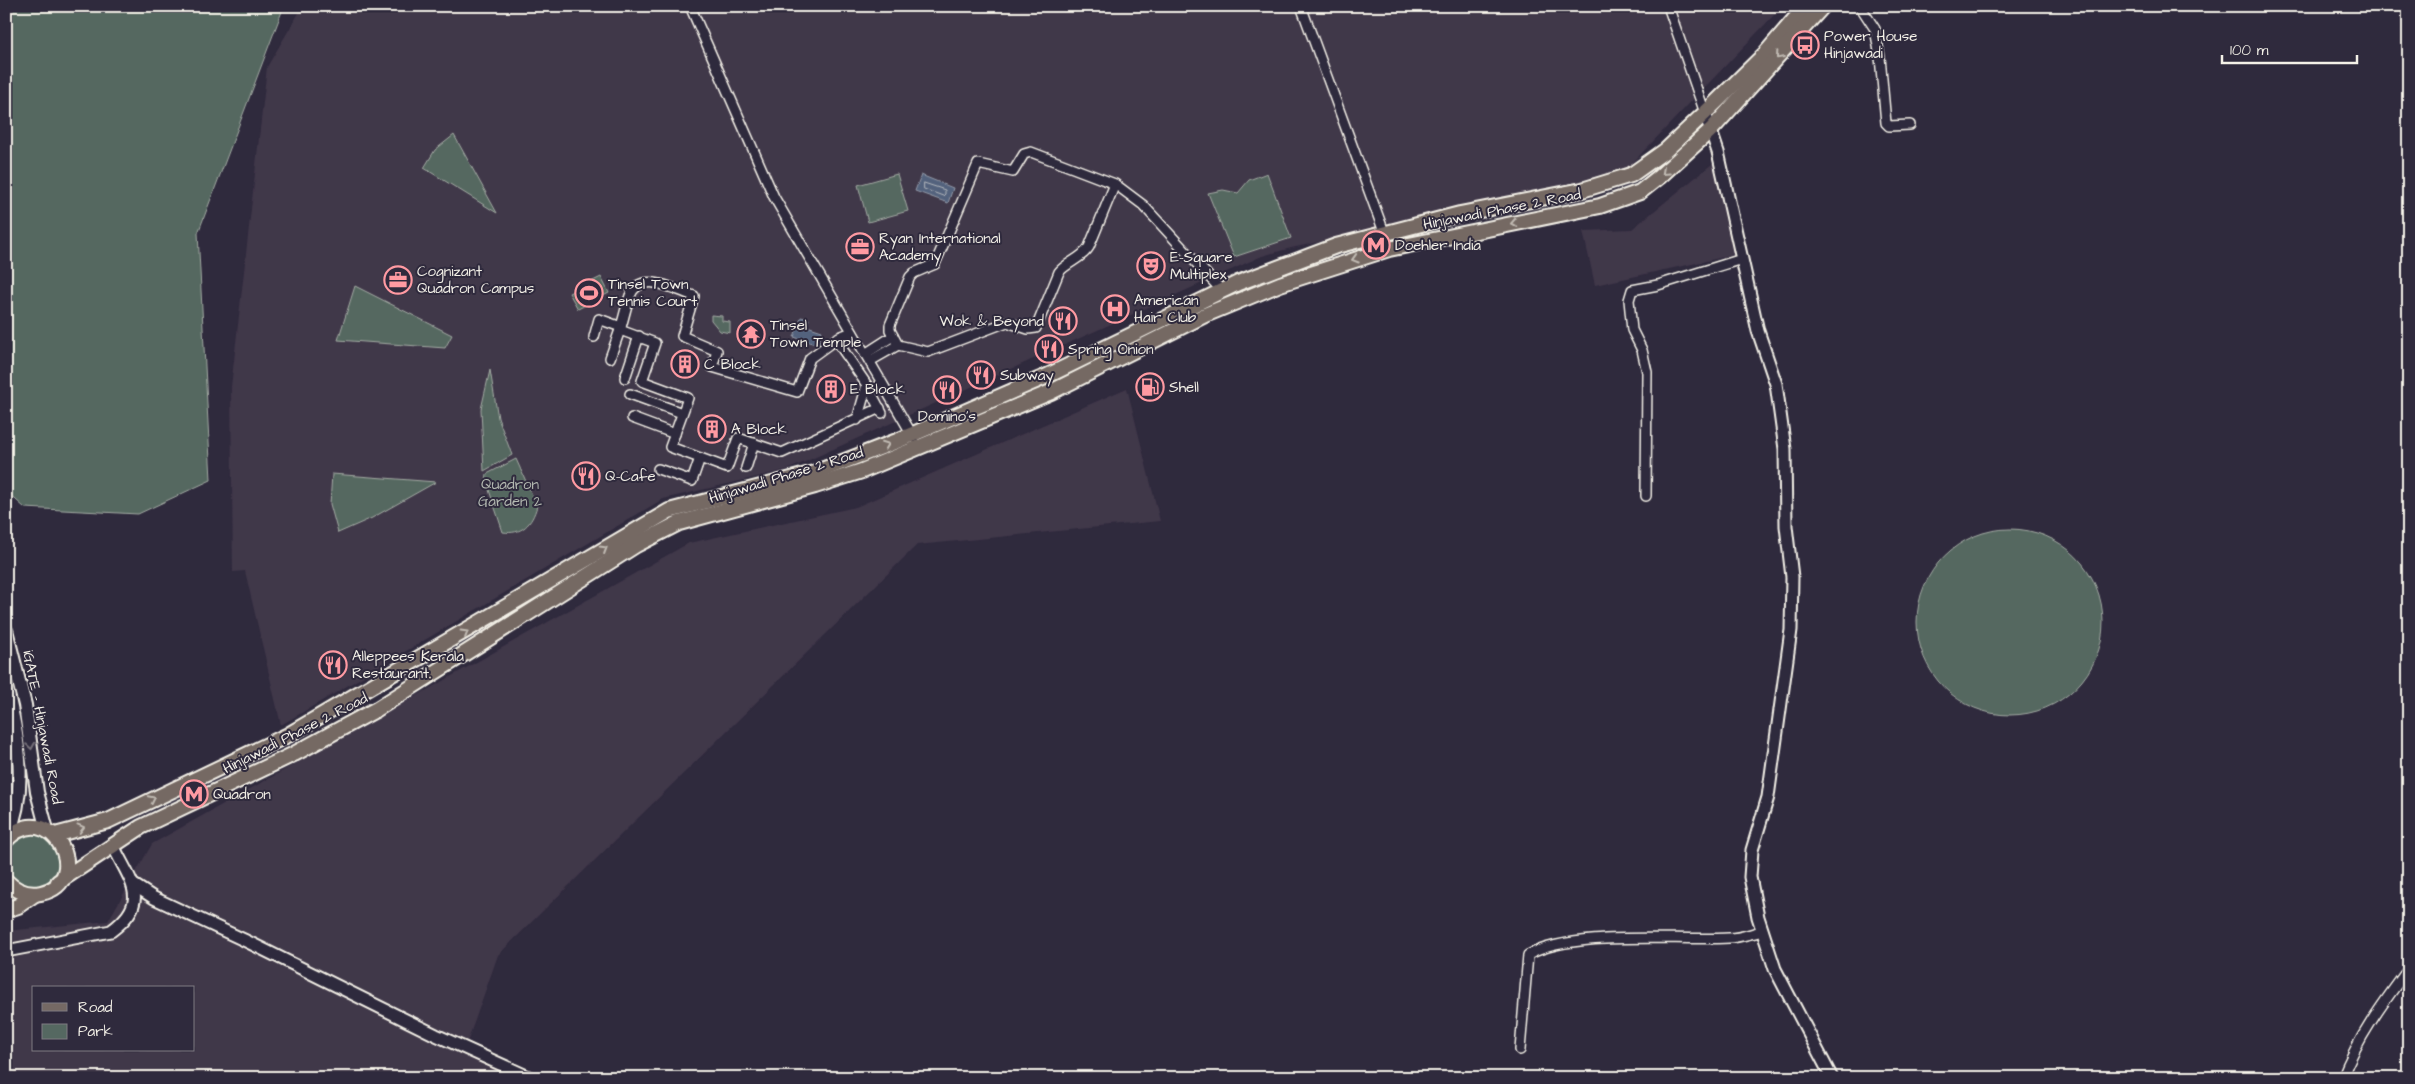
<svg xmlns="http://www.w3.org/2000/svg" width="2415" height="1084" font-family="'Architects Daughter',sans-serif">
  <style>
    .built { fill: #41374a; fill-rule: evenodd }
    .green { fill: #556861; stroke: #a4aca4 }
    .water { fill: #53627d; stroke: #939ba8 }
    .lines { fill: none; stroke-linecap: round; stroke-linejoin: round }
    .shore { stroke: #b4b8bd; stroke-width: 1 }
    .minor-casing { stroke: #f4f1e8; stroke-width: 12 }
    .tertiary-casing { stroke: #f4f1e8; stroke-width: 15 }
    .secondary-casing { stroke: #f4f1e8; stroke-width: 16 }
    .primary-casing { stroke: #f4f1e8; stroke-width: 18 }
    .minor { stroke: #2f2a3d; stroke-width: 9 }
    .tertiary { stroke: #2f2a3d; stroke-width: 11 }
    .secondary { stroke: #2f2a3d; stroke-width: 12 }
    .primary { stroke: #756964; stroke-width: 14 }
    .oneway { stroke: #c1bbb3 }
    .oneway2 { stroke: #747079 }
    .labels { text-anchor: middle; stroke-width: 4; stroke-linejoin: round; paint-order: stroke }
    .poi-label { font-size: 15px; fill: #f4f1e8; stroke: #2f2a3d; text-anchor: start }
    .street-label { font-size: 15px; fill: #f4f1e8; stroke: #2f2a3d }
    .park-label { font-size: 15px; fill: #b4bab2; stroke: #2f2a3d }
  </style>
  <rect width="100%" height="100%" fill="#2f2a3d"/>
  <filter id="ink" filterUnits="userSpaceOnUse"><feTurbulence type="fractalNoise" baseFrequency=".02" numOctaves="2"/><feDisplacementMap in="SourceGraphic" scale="10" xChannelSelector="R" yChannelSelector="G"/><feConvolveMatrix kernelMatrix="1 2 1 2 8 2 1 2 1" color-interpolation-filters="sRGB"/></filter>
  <g filter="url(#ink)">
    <!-- built -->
    <g class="built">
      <path d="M 303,6 L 1789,6 L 1790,9 L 1774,15 L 1617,179 L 1291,248 L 1262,256 L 787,470 L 663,499 L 281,725 L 245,571 L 233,572 L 231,387 L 267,67 Z"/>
      <path d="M 1717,160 L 1738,254 L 1595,285 L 1583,231 L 1632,229 Z"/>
      <path d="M 1127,388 L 1160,521 L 917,545 L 498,955 L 464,1051 L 517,1078 L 6,1078 L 6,931 L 108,921 L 152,844 L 689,543 L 856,507 ZM 34,988 L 194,988 L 194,1050 L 34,1050 Z"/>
    </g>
    <!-- green -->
    <g class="green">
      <path d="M 6,6 L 284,6 L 198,233 L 211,480 L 138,514 L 25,508 L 6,491 Z"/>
      <path d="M 454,135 L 497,213 L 424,168 L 435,150 Z"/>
      <path d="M 1267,173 L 1291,238 L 1234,257 L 1208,193 L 1223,190 L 1238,193 L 1249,180 Z"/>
      <path d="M 897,174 L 908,211 L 868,222 L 858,185 Z"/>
      <path d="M 601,277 L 609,293 L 578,309 L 569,293 Z"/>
      <path d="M 355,286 L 452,335 L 445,348 L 338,340 Z"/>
      <path d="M 711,315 L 722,316 L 722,321 L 730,322 L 730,333 L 720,331 L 711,320 Z"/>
      <path d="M 490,370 L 498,418 L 512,455 L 484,471 L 481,409 Z"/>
      <path d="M 516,459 L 537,506 C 532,524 522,535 503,532 L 486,481 L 487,474 Z"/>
      <path d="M 332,474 L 436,482 L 372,518 L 338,533 L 330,504 Z"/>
      <circle cx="2010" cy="622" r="93"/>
      <circle cx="33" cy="861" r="27"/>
    </g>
    <!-- water -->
    <g class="water">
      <path d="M 921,175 L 953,188 L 948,203 L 915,191 Z"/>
      <path d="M 801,317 L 809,319 L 807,326 L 822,331 L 818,345 L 794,337 Z"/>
    </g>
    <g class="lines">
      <!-- shore -->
      <path class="shore" d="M 924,183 L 945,190 L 945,194 L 943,196 L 924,189 Z"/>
      <!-- minor casing -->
      <g class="minor-casing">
        <g id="minor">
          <path d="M 690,6 L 774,197 L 914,438"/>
          <path d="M 1301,6 L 1384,232"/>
          <path d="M 1668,6 L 1705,113"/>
          <path d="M 1860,6 L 1875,29 L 1880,57 L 1886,123 L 1889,126 L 1910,125"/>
          <path d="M 1115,184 L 1031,152 L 1024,154 L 1013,172 L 978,164 L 935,264 L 914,273 L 910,277 L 890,325 L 890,330 L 898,345 L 928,352 L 1007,322 L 1028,329 L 1036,328 L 1059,272 C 1067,262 1082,259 1089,247 L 1115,184 L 1143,205 L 1222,291"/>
          <path d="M 852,332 L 839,337 L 810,358 L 797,392 L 712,367 L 717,351 L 682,336 L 694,296 C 676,290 640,269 630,296 C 626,306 624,318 620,330 L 655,343 L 642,381 L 688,398 L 670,447 L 727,468 L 738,438 L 782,453 L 880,408"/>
          <path d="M 594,337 L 599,319 L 621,327"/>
          <path d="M 836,340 L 867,385 L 857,420"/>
          <path d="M 865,354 L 893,336"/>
          <path d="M 610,358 L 620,330"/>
          <path d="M 870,361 L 898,345"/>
          <path d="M 625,378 L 639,336"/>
          <path d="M 867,385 L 882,413"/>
          <path d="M 630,394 L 682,413"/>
          <path d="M 632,418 L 675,434"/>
          <path d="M 746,468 L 754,443"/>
          <path d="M 658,469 L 692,481 L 700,458"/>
          <path d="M 1646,496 L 1647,372 L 1642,350 L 1632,330 L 1629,300 L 1632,290 L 1658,285 L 1742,259"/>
          <path d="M 1520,1050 L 1528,955 C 1574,930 1675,941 1729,938 C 1740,938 1752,933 1763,931"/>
          <path d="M 2342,1078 C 2358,1037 2383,1003 2409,968"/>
        </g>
      </g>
      <!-- tertiary casing -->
      <g class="tertiary-casing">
        <g id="tertiary">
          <path d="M 1705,113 L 1718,152 L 1758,331 L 1776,384 L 1785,449 L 1786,526 L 1792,577 L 1791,630 L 1768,797 L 1752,850 L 1750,877 L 1758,917 L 1775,969 L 1832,1078"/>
          <path d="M 134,885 L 154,898 L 244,940 L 436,1035 L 531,1078"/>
          <path d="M 6,951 L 111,931 C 153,900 129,881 113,845"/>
        </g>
      </g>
      <!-- secondary casing -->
      <g class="secondary-casing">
        <g id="secondary">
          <path d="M 6,630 L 25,705 L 37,792 L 47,830"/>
          <path d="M 6,685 C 18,739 29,787 7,839"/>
        </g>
      </g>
      <!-- primary casing -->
      <g class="primary-casing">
        <g id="primary">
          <path d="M 55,835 L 108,821 L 288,735 L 669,511 L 814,473 L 897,441 L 1045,377 L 1238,283 L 1336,246 L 1460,214 L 1582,190 L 1631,175 L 1666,150 L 1705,113 L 1764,55 L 1806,6"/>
          <path d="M 6,840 C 50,794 96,881 41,893 C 27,896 16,891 6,881"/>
          <path d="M 58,882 L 141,827 L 294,754 L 377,709 L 636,545 L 679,523 L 815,486 L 862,471 L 1051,392 L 1205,315 L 1280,284 L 1389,249 L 1600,206 L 1640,192 L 1659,177 L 1712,129 L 1823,6"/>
          <path d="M 6,910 L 18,906 L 35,894"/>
        </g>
      </g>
      <!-- minor -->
      <use href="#minor" class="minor"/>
      <!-- tertiary -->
      <use href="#tertiary" class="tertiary"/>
      <!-- secondary -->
      <use href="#secondary" class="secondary"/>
      <!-- primary -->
      <use href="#primary" class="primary"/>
    </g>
    <!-- one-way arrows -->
    <defs><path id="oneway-chevron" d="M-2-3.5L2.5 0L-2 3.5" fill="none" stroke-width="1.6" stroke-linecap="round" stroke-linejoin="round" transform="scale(1.25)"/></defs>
    <g class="oneway">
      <use href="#oneway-chevron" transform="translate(1779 56) rotate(131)"/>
      <use href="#oneway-chevron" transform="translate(1665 172) rotate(138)"/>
      <use href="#oneway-chevron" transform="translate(1514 223) rotate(169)"/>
      <use href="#oneway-chevron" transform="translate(1355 259) rotate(163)"/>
      <use href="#oneway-chevron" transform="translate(886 445) rotate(-21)"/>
      <use href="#oneway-chevron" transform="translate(604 549) rotate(-31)"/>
      <use href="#oneway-chevron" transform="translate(465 633) rotate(-31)"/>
      <use href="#oneway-chevron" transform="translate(152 799) rotate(-26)"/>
      <use href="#oneway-chevron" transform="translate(81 828) rotate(-15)"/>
    </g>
    <use class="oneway2" href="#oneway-chevron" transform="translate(31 746) rotate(81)"/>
  </g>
  <!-- icons -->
  <defs>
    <g id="bus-ring" transform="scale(1.4375)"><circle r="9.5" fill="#2f2a3d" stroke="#ff9aa2" stroke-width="1.5"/><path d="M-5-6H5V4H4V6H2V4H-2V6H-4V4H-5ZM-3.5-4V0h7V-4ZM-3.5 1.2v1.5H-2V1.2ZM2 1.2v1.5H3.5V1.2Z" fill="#ff9aa2"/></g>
    <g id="metro-ring" transform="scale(1.4375)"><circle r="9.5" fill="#2f2a3d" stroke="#ff9aa2" stroke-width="1.5"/><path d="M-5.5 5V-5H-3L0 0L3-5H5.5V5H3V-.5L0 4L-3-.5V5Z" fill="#ff9aa2"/></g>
    <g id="office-ring" transform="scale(1.4375)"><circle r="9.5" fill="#2f2a3d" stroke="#ff9aa2" stroke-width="1.5"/><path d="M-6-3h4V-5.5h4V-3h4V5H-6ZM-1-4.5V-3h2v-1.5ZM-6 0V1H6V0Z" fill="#ff9aa2"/></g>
    <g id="theatre-ring" transform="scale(1.4375)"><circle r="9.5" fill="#2f2a3d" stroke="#ff9aa2" stroke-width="1.5"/><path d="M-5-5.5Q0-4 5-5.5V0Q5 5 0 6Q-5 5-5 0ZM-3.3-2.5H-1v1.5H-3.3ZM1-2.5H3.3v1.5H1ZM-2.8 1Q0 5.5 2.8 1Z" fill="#ff9aa2"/></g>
    <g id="stadium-ring" transform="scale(1.4375)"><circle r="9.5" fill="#2f2a3d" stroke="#ff9aa2" stroke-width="1.5"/><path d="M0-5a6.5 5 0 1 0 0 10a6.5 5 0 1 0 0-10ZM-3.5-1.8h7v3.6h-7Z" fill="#ff9aa2"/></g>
    <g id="hospital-ring" transform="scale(1.4375)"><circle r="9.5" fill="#2f2a3d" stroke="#ff9aa2" stroke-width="1.5"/><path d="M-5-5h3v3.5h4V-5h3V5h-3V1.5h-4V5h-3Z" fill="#ff9aa2"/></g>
    <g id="restaurant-ring" transform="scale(1.4375)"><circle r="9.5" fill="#2f2a3d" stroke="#ff9aa2" stroke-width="1.5"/><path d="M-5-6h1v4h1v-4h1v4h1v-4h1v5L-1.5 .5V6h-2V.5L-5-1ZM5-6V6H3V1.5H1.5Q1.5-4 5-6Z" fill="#ff9aa2"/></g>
    <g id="temple-ring" transform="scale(1.4375)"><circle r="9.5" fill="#2f2a3d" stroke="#ff9aa2" stroke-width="1.5"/><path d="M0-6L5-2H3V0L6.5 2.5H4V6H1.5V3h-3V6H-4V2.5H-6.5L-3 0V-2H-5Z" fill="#ff9aa2"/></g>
    <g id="building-ring" transform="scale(1.4375)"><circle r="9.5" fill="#2f2a3d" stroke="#ff9aa2" stroke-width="1.5"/><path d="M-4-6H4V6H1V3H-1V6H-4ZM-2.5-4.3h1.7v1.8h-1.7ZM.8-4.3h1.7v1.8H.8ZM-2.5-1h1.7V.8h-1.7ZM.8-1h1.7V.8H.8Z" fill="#ff9aa2"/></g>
    <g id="fuel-ring" transform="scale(1.4375)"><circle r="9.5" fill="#2f2a3d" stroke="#ff9aa2" stroke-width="1.5"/><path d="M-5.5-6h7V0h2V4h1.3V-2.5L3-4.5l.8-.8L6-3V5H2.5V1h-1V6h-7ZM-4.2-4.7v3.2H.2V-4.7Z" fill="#ff9aa2"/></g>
  </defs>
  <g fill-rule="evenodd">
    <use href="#bus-ring" x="1805" y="45"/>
    <use href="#metro-ring" x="1376" y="245"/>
    <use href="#office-ring" x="860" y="247"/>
    <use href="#theatre-ring" x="1151" y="266"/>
    <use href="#office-ring" x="398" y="280"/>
    <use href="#stadium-ring" x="589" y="293"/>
    <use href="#hospital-ring" x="1115" y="309"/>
    <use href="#restaurant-ring" x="1063" y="321"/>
    <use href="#temple-ring" x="751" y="334"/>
    <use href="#restaurant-ring" x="1049" y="349"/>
    <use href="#building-ring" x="685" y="364"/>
    <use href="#restaurant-ring" x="981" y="375"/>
    <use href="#fuel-ring" x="1150" y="387"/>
    <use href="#building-ring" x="831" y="389"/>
    <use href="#restaurant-ring" x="947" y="390"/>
    <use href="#building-ring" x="712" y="429"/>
    <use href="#restaurant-ring" x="586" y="476"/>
    <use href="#restaurant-ring" x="333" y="665"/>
    <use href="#metro-ring" x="194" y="794"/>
  </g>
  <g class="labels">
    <!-- poi labels -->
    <g class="poi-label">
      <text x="1824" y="41">Power House<tspan x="1824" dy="17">Hinjawadi</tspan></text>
      <text x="879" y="243">Ryan International<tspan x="879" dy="17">Academy</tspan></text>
      <text x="1395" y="250">Doehler India</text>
      <text x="1170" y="262">E-Square<tspan x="1170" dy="17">Multiplex</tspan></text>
      <text x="417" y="276">Cognizant<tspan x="417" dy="17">Quadron Campus</tspan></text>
      <text x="608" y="289">Tinsel Town<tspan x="608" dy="17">Tennis Court</tspan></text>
      <text x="1134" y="305">American<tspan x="1134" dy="17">Hair Club</tspan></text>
      <text x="1044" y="326" text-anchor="end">Wok &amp; Beyond</text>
      <text x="770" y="330">Tinsel<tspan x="770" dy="17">Town Temple</tspan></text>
      <text x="1068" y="354">Spring Onion</text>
      <text x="704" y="369">C Block</text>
      <text x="1000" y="380">Subway</text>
      <text x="1169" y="392">Shell</text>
      <text x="850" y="394">E Block</text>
      <text x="947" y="421" text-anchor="middle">Domino's</text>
      <text x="731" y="434">A Block</text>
      <text x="605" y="481">Q-Cafe</text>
      <text x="352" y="661">Alleppees Kerala<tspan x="352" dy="17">Restaurant.</tspan></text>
      <text x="213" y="799">Quadron</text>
    </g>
    <!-- street labels -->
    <g class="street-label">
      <text transform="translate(1502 209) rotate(-11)" y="5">Hinjawadi Phase 2 Road</text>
      <text transform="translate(786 475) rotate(-17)" y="5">Hinjawadi Phase 2 Road</text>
      <text transform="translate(43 727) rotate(79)" y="5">iGATE - Hinjawadi Road</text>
      <text transform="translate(295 733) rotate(-27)" y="5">Hinjawadi Phase 2 Road</text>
    </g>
    <!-- park labels -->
    <g class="park-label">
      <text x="510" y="489">Quadron<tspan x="510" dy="17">Garden 2</tspan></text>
    </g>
  </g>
  <!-- margin -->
  <rect width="2415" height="1084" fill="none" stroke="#2f2a3d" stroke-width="25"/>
  <rect x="12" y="12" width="2390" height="1059" fill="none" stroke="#f4f1e8" stroke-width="2" filter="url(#ink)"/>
  <!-- legend -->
  <rect x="32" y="986" width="162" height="65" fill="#2f2a3d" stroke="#7e7a81"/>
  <rect x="42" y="1003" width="25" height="8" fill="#756964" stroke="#7e7a81"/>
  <text x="78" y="1012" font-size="15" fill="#f4f1e8">Road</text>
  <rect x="42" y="1024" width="25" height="15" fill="#556861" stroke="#7e7a81"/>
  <text x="78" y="1036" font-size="15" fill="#f4f1e8">Park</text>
  <!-- scale -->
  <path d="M2222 55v8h135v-8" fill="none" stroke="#f4f1e8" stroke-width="2.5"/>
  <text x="2230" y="55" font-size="15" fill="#f4f1e8" stroke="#2f2a3d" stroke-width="4" paint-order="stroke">100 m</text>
</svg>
